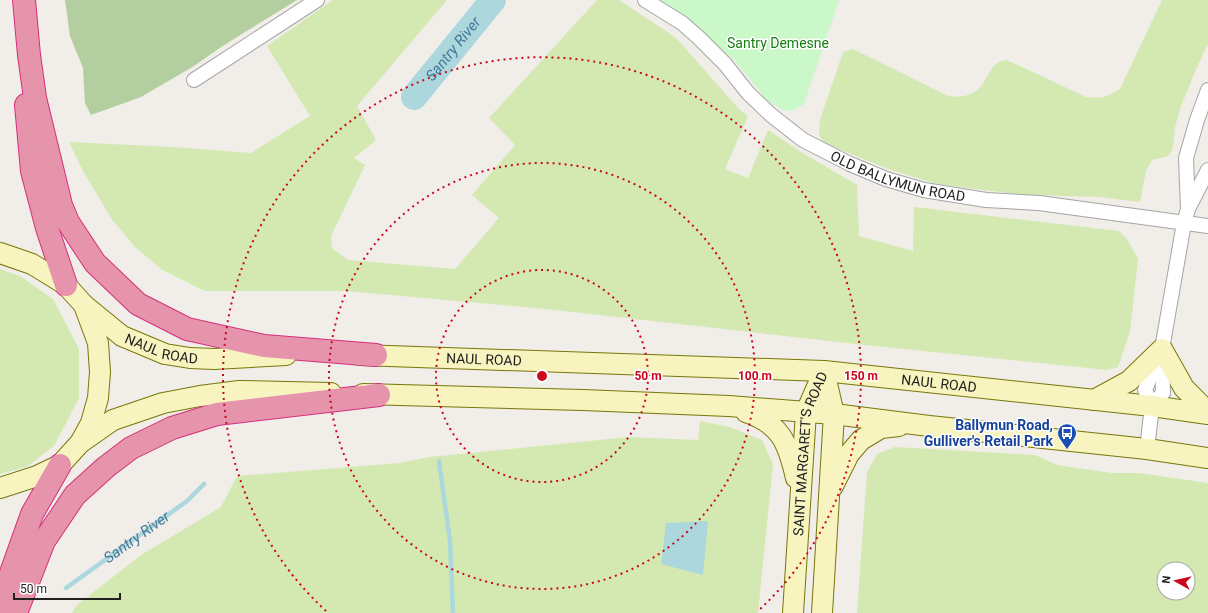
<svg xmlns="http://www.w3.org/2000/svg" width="1208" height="613" font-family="Roboto,sans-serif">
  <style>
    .grass { fill: #d3e9b1; fill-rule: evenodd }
    .forest { fill: #b3cf9f }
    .park { fill: #caf8c8 }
    .water { fill: #abd7dd }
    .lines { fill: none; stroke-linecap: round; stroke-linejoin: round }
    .stream { stroke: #abd7dd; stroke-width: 4.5 }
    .river { stroke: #abd7dd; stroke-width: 26 }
    .minor-casing { stroke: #a5a5a5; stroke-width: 16 }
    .secondary-casing { stroke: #787709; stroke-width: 22 }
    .motorway-casing { stroke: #d62f7c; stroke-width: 24 }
    .minor { stroke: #fff; stroke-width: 14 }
    .secondary { stroke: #f8f4c0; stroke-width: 20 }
    .motorway { stroke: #e594ac; stroke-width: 22 }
    .ring { fill: none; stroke: #cc071e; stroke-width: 2; stroke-dasharray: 2 4 }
    .labels { text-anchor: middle; stroke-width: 3; stroke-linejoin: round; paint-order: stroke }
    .park-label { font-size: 14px; fill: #147f10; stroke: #fff }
    .street-label { font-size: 14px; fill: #212121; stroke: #fff }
    .transit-label { font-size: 14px; font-weight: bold; fill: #164399; stroke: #fff; text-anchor: end }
    .water-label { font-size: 15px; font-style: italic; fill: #467997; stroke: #fff }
    .centre { fill: #cc071e; stroke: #fff; stroke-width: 2 }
    .ring-label { font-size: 12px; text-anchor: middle; font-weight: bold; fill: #cc071e; stroke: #fff; stroke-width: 3; stroke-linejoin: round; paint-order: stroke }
  </style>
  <rect width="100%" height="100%" fill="#f1ede8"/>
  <!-- grass -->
  <g class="grass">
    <path d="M 333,0 L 447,0 L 357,106 L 376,140 L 354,158 L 365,165 L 331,236 L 332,248 L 348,260 L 455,269 L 499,218 L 472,195 L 515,145 L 489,118 L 597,0 L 619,0 L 669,33 L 678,40 L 739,109 L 748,116 L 725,169 L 748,178 L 768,130 L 804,154 L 857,185 L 859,236 L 913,251 L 914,207 L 1119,231 L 1127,239 L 1138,259 L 1130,332 L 1118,367 L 1107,370 L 856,344 L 546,309 L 346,291 L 205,291 L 161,269 L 135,247 L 111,218 L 83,171 L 69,142 L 172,147 L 251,153 L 310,116 L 267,46 Z"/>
    <path d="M 1162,0 L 1208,0 L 1208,44 L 1198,65 L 1181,106 L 1175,127 L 1173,148 L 1168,156 L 1152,160 L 1146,171 L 1140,202 L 1100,197 L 1023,195 L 937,184 L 891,170 L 824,143 L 819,135 L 820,120 L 843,52 L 853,49 L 948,96 C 994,102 980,62 1007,60 L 1086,97 C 1102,99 1107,97 1120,89 Z"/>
    <path d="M 0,269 L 20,276 L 53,299 L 79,349 L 79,398 L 54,446 L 28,466 L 0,474 Z"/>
    <path d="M 700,421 L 730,427 L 762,440 L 773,464 L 758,613 L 72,613 L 77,605 L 141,555 L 221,507 L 237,476 L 399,463 L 430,457 L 629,437 L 698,440 Z"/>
    <path d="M 895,447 L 1035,455 L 1057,465 L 1112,473 L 1139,473 L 1208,483 L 1208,613 L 857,613 L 867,472 L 877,454 ZM 1164,569 L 1188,569 L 1188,593 L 1164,593 Z"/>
  </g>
  <!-- forest -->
  <path class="forest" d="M 65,0 L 297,0 L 221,47 L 194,66 L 141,97 L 91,115 L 85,103 L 83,68 L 70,36 Z"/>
  <!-- park -->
  <path class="park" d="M 661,0 L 839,0 L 804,104 L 792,111 L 783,110 L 768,101 L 736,62 L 701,31 Z"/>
  <!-- water -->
  <path class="water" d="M 708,521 L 703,575 L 661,564 L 666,523 Z"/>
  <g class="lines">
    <!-- stream -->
    <g class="stream">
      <path d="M 439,461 L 450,541 L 453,613"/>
      <path id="s1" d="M 66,588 L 187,501 L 204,484"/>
    </g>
    <!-- river -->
    <path class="river" id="s2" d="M 414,97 L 493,0"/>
    <!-- minor casing -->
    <g class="minor-casing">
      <g id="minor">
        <path id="s3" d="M 645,0 L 682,23 L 698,37 L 725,64 L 748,93 L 771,115 L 803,140 L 850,164 L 886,179 L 924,190 L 986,200 L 1039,203 L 1208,226"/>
        <path d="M 194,80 L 317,0"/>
        <path d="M 1188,209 L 1186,158 L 1197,120 L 1208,90"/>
        <path d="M 1152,406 L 1145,390 L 1159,355"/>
        <path d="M 1147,449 L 1152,406 L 1163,393 L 1162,349 L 1184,223 L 1188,209 L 1208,170"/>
      </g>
    </g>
    <!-- secondary casing -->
    <g class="secondary-casing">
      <g id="secondary">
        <path d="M 0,253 L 32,264 L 66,285 L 84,305 L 98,343 L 100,372 L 98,398 L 91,423 L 80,443 L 60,465 L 37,476 L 0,488"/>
        <path id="s4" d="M 84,305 L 122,336 L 165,354 L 190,358 L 214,359 L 286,355"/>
        <path id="s5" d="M 360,355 L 824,371 L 1152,406 L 1208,414"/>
        <path d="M 363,394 L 583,400 L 729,406 L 834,414 L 929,426 L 1147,449 L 1208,458"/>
        <path d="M 1094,400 L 1129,381 L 1162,349 L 1184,388 L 1208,412"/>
        <path d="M 746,412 C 781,424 788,443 796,478"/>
        <path d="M 80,443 L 113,420 L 163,403 L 200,396 L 239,391 L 331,393"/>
        <path d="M 833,486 L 849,454 L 861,440 L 881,428 L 899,426"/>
        <path id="s6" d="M 793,613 L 806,412 L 824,371"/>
        <path d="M 822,613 L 834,414 L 824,371"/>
      </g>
    </g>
    <!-- motorway casing -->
    <g class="motorway-casing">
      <g id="motorway">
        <path d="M 24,0 L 29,55 L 35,98 L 61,205 L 68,222 L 95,263 L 138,304 L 187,329 L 264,346 L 376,355"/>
        <path d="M 26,105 L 32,171 L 47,228 L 66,285"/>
        <path d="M 1,613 L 11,573 L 32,514 L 60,465"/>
        <path d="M 16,613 L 44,541 L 75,495 L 106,467 L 131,448 L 172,428 L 217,414 L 379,395"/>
      </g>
    </g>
    <!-- minor -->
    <use href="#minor" class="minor"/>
    <!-- secondary -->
    <use href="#secondary" class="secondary"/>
    <!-- motorway -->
    <use href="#motorway" class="motorway"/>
  </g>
  <!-- distance rings -->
  <g class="ring">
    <circle cx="542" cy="376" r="106"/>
    <circle cx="542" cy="376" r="213"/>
    <path d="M326 611A319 319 0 1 1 758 611"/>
  </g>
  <!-- icons -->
  <defs>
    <g id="bus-pin" transform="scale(1)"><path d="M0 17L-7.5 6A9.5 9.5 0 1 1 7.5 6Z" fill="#1a4fb4" stroke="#fff"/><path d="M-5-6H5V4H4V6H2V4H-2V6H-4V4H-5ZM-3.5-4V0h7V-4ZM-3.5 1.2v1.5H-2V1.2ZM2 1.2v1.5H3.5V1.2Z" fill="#fff"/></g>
  </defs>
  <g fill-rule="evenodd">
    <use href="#bus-pin" x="1067" y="433"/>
  </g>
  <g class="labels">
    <!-- park labels -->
    <g class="park-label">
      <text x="778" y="48">Santry Demesne</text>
    </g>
    <!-- street labels -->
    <g class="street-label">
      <text dy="5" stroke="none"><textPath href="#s3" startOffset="315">OLD BALLYMUN ROAD</textPath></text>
      <text dy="5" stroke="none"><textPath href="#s4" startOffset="91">NAUL ROAD</textPath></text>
      <text dy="5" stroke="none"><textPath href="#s5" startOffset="124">NAUL ROAD</textPath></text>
      <text dy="5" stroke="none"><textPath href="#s5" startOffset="580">NAUL ROAD</textPath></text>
      <text dy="5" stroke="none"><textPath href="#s6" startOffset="161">SAINT MARGARET'S ROAD</textPath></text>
    </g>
    <!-- transit labels -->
    <g class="transit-label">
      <text x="1053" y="430">Ballymun Road,<tspan x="1053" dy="16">Gulliver's Retail Park</tspan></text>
    </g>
    <!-- water labels -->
    <g class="water-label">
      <text dy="5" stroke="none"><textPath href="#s2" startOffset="62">Santry River</textPath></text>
      <text dy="5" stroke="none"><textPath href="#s1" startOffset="87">Santry River</textPath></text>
    </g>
  </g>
  <circle cx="542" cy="376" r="6" class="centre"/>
  <g class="ring-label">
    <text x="648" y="380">50 m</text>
    <text x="755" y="380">100 m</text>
    <text x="861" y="380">150 m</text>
  </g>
  <!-- north arrow -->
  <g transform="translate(1176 581) rotate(278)"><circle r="19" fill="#ffffff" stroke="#a6a6a6"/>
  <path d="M0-3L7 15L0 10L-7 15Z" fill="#cc071e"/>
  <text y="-6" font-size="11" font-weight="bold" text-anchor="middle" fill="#212121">N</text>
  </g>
  <!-- scale -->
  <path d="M14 593v6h106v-6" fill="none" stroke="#212121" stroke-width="2"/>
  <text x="20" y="593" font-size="12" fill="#212121" stroke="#ffffff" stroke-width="3" paint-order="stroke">50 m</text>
</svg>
